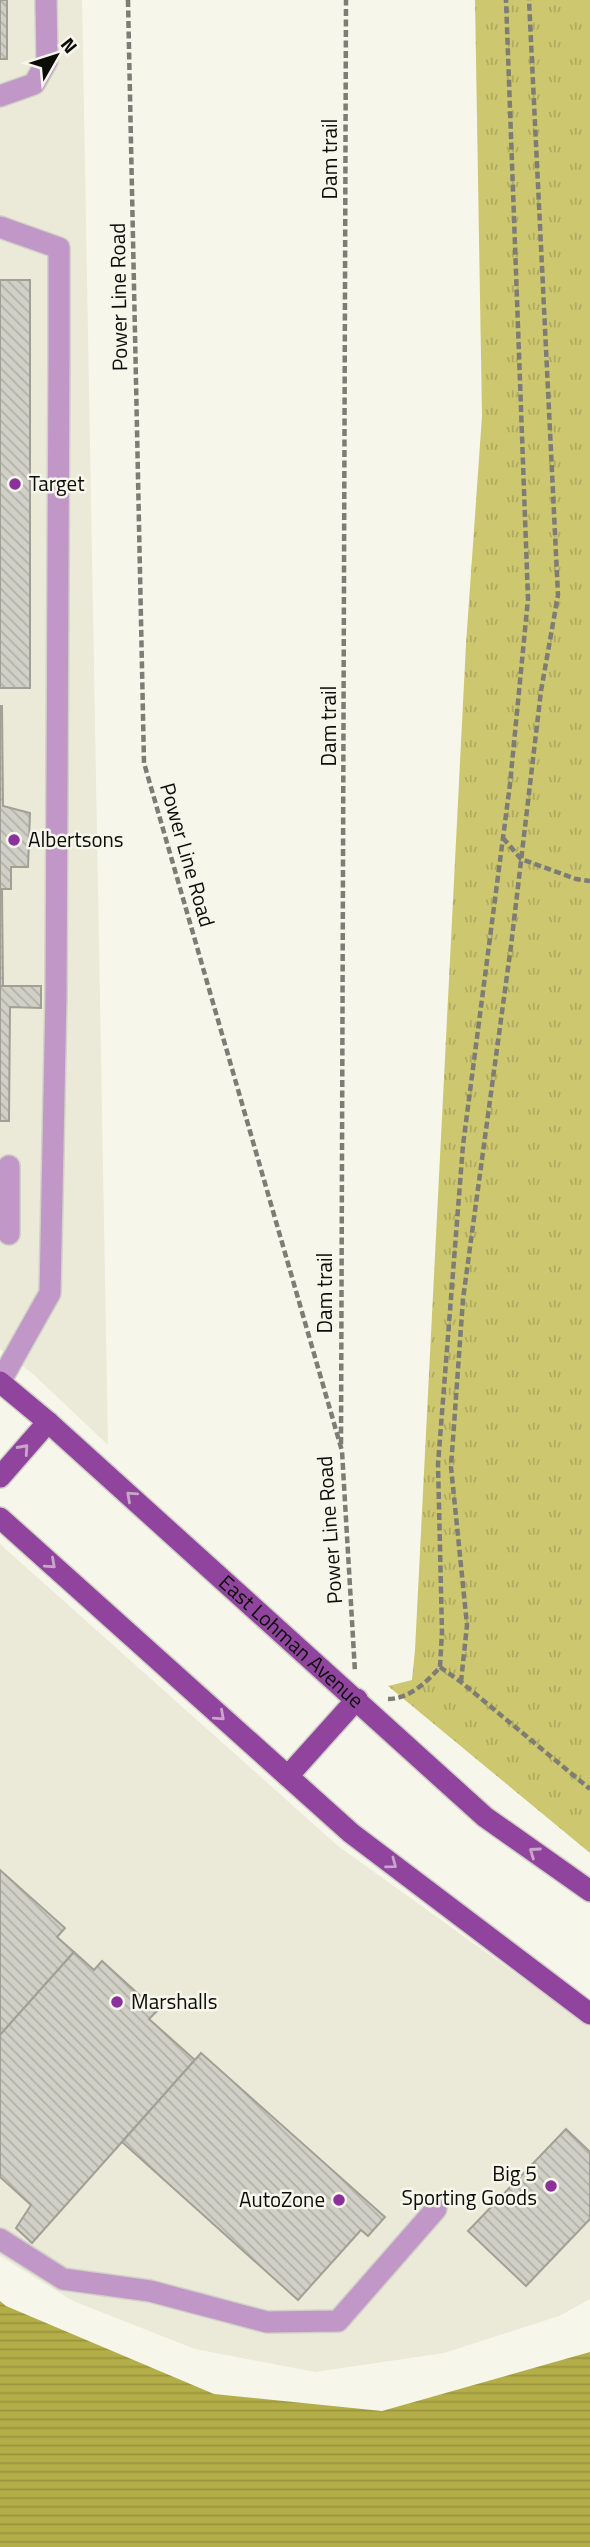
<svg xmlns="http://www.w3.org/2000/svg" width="590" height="2547" font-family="'Titillium Web',sans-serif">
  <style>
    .built { fill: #ebead8 }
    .grass { fill: url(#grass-tufts) }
    .water { fill: url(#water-rules) }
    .building { fill: url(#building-back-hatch); stroke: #a0a096; stroke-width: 2 }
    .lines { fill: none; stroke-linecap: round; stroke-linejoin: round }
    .minor-casing { stroke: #d1d1c7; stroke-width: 24 }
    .major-casing { stroke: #d1d1c7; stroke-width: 24 }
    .path { stroke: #7d7d76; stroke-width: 4.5; stroke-dasharray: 7 3.5; stroke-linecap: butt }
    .minor { stroke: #c197c8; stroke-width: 21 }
    .major { stroke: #90449e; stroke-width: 21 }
    .oneway { stroke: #c8a6c8 }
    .poi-dot { fill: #8c309b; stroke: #f6f6eb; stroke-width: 2.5 }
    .labels { text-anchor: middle; stroke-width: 5; stroke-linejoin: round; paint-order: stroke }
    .street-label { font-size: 21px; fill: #0c0c09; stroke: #f6f6eb }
    .poi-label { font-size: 21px; fill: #0c0c09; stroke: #f6f6eb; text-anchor: start }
  </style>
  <defs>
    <pattern id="grass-tufts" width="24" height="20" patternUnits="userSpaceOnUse" patternTransform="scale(1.75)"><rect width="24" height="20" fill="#cdc76f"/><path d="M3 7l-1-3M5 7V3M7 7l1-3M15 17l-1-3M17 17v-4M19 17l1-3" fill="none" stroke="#afaa5f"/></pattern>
    <pattern id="water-rules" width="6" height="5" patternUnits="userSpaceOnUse" patternTransform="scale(1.75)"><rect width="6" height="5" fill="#b4ae48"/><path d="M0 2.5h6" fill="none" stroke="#9a943e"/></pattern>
    <pattern id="building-back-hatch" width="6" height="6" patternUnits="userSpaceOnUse" patternTransform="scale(1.75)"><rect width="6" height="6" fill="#d0d0c6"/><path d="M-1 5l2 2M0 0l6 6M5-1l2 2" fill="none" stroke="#b1b1a9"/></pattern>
  </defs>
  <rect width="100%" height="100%" fill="#f6f6eb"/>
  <!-- built -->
  <g class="built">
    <path d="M 0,0 L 82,0 L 108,1445 L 32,1373 L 0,1349 Z"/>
    <path d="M 0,1544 L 338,1846 L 590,2027 L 590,2299 L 559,2316 L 444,2353 L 315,2372 L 195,2349 L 73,2301 L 0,2256 Z"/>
  </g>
  <!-- grass -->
  <path class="grass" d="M 475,0 L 590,0 L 590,1853 L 388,1686 L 412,1680 L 415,1650 L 466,644 L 482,416 Z"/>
  <!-- water -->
  <path class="water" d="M 0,2301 L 6,2306 L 214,2394 L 382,2411 L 590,2352 L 590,2547 L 0,2547 Z"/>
  <!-- building -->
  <g class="building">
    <rect x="0" y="0" width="7" height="59"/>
    <rect x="0" y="280" width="30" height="408"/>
    <path d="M 0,706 L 2,706 L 3,806 L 30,813 L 28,867 L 11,867 L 11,889 L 2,889 L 3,986 L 0,986 Z"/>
    <path d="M 0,986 L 41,986 L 41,1008 L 10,1007 L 9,1121 L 0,1121 Z"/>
    <path d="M 0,1870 L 65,1928 L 57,1937 L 74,1952 L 0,2035 Z"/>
    <path d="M 74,1952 L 94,1970 L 102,1961 L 157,2011 L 149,2019 L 195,2060 L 32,2243 L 16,2228 L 31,2205 L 0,2177 L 0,2035 Z"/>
    <path d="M 201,2053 L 385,2217 L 368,2236 L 361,2230 L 298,2300 L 122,2142 Z"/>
    <path d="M 566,2129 L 590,2152 L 590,2219 L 526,2286 L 468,2231 Z"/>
  </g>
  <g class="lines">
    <!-- minor casing -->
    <g class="minor-casing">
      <g id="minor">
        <path d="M 0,96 L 34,84 L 47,61 L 46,0"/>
        <path d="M 0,227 L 59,248 L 59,355 L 56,996 L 50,1293 L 0,1382"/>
        <path d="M 9,1234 L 9,1166"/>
        <path d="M 0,2239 L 63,2279 L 150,2291 L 267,2322 L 338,2321 L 436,2209"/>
      </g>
    </g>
    <!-- major casing -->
    <g class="major-casing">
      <g id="major">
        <path id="s1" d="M 0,1382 L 48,1422 L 485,1817 L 590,1891"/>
        <path d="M 0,1477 L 48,1422"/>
        <path d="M 0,1518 L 351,1833 L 590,2014"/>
        <path d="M 288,1776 L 357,1699"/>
      </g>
    </g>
    <!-- path -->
    <g class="path">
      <path d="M 128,0 L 144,763 L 342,1451 L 355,1672"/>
      <path d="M 503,838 L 521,859 L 576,879 L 590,881"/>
      <path d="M 341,1444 L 346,0"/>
      <path d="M 440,1667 L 461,1682 L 590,1789"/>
      <path d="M 461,1682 L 467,1625 L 451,1467 L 463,1299 L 511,946 L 541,691 L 558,595 L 529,0"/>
      <path d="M 388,1699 C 409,1699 427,1682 440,1667 L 442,1632 L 438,1464 L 463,1145 L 510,784 L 528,599 L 506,0"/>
    </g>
    <!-- minor -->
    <use href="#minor" class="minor"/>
    <!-- major -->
    <use href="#major" class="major"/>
  </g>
  <!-- one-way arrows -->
  <defs><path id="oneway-chevron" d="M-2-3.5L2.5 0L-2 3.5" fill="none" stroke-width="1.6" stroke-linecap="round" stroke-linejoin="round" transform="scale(1.75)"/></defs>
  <g class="oneway">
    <use href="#oneway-chevron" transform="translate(24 1449) rotate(-48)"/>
    <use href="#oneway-chevron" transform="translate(131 1496) rotate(-138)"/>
    <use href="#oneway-chevron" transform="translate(51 1564) rotate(42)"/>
    <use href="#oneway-chevron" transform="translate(220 1716) rotate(42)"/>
    <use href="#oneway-chevron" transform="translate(534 1852) rotate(-145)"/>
    <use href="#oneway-chevron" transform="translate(392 1864) rotate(37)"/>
  </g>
  <!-- markers -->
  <g class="poi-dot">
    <circle cx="15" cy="484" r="7"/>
    <circle cx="14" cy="840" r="7"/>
    <circle cx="117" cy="2002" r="7"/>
    <circle cx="551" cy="2186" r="7"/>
    <circle cx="339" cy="2200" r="7"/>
  </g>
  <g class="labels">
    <!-- street labels -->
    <g class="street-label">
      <text transform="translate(330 159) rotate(-90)" y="7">Dam trail</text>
      <text transform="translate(119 297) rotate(-91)" y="7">Power Line Road</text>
      <text transform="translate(329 726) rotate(-90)" y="7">Dam trail</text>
      <text transform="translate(187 855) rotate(74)" y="7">Power Line Road</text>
      <text transform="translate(325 1293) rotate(-90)" y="7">Dam trail</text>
      <text transform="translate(330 1530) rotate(-94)" y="7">Power Line Road</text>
      <text dy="7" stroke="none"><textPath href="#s1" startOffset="390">East Lohman Avenue</textPath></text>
    </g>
    <!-- poi labels -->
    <g class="poi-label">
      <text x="29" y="491">Target</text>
      <text x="28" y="847">Albertsons</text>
      <text x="131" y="2009">Marshalls</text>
      <text x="537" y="2181" text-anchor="end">Big 5<tspan x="537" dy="24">Sporting Goods</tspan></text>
      <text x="325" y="2207" text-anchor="end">AutoZone</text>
    </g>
  </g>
  <!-- north arrow -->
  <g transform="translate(56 56) rotate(51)" stroke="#f6f6eb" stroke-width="5" paint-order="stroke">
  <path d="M0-5L12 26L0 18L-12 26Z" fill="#0c0c09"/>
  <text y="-10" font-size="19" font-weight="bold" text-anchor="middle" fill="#0c0c09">N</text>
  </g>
</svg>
